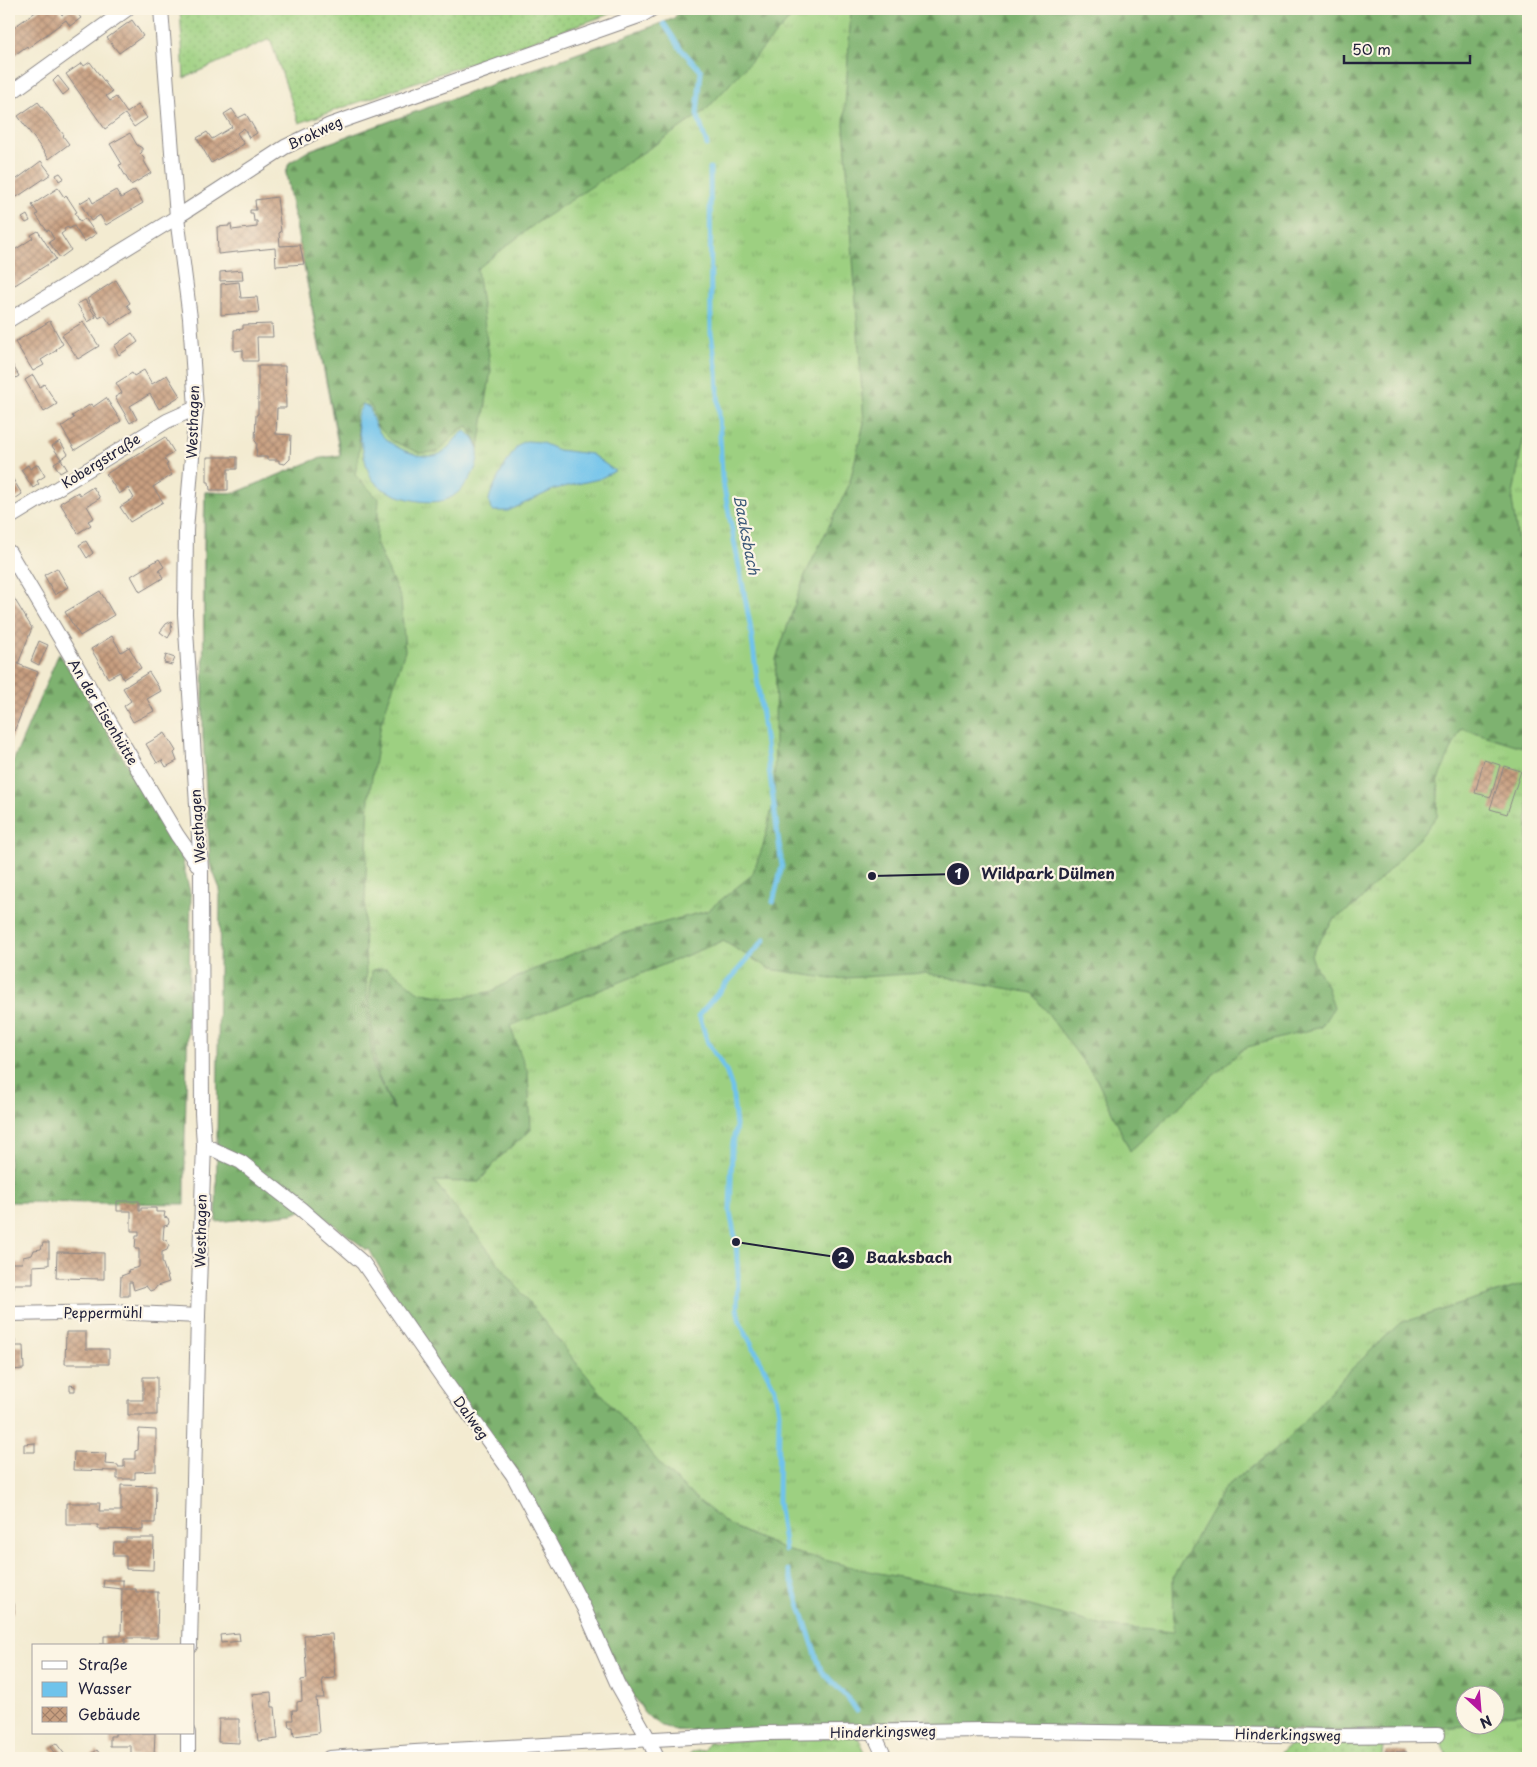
<svg xmlns="http://www.w3.org/2000/svg" width="1537" height="1767" font-family="'Playpen Sans',sans-serif">
  <style>
    .grass { fill: url(#grass-tufts); stroke: #60795e; fill-rule: evenodd }
    .forest { fill: url(#forest-firs); stroke: #506a55 }
    .garden { fill: url(#garden-dots); stroke: #60795e }
    .water { fill: #6fc3eb; stroke: #487293 }
    .lines { fill: none; stroke-linecap: round; stroke-linejoin: round }
    .stream { stroke: #6fc3eb; stroke-width: 5 }
    .building { fill: url(#building-cross-hatch) }
    .street-casing { stroke: #8a8686; stroke-width: 16 }
    .street { stroke: #fff; stroke-width: 14 }
    .labels { text-anchor: middle; stroke-width: 4.5; stroke-linejoin: round; paint-order: stroke }
    .street-label { font-size: 14px; fill: #22223b; stroke: #fcf5e5 }
    .water-label { font-size: 15px; font-style: italic; fill: #3d5a79; stroke: #fcf5e5 }
    .leader { fill: none; stroke: #22223b; stroke-width: 2 }
    .callout-dot { fill: #22223b; stroke: #fcf5e5; stroke-width: 2 }
    .mark-label { font-size: 15px; text-anchor: middle; font-weight: bold; fill: #fff }
    .callout-label { font-size: 15px; text-anchor: middle; font-weight: bold; fill: #22223b; stroke: #fcf5e5; stroke-width: 4.5; stroke-linejoin: round; paint-order: stroke }
  </style>
  <defs>
    <pattern id="grass-tufts" width="24" height="20" patternUnits="userSpaceOnUse" patternTransform="scale(1.25)"><rect width="24" height="20" fill="#9dd081"/><path d="M3 7l-1-3M5 7V3M7 7l1-3M15 17l-1-3M17 17v-4M19 17l1-3" fill="none" stroke="#87b270"/></pattern>
    <pattern id="forest-firs" width="22" height="20" patternUnits="userSpaceOnUse" patternTransform="scale(1.25)"><rect width="22" height="20" fill="#7eb26f"/><path d="M5 1l3.5 6h-7zM16 11l3.5 6h-7z" fill="#67905c"/></pattern>
    <pattern id="garden-dots" width="8" height="8" patternUnits="userSpaceOnUse" patternTransform="scale(1.25)"><rect width="8" height="8" fill="#9dd081"/><path d="M2 2h.1M6 6h.1" fill="none" stroke="#87b270" stroke-width="1.8" stroke-linecap="round"/></pattern>
    <pattern id="building-cross-hatch" width="8" height="8" patternUnits="userSpaceOnUse" patternTransform="scale(1.25)"><rect width="8" height="8" fill="#c89f80"/><path d="M0 0l8 8M0 8l8-8" fill="none" stroke="#a2816a"/></pattern>
  </defs>
  <rect width="100%" height="100%" fill="#fcf5e5"/>
  <filter id="ink" filterUnits="userSpaceOnUse"><feTurbulence type="fractalNoise" baseFrequency=".02" numOctaves="2"/><feDisplacementMap in="SourceGraphic" scale="10" xChannelSelector="R" yChannelSelector="G"/><feConvolveMatrix kernelMatrix="1 2 1 2 8 2 1 2 1" color-interpolation-filters="sRGB"/></filter>
  <filter id="wash" filterUnits="userSpaceOnUse"><feTurbulence type="fractalNoise" baseFrequency=".0096" numOctaves="4" result="noise"/><feDisplacementMap in="SourceGraphic" scale="20" xChannelSelector="R" yChannelSelector="G"/><feGaussianBlur stdDeviation="1.12" result="paint"/><feColorMatrix in="noise" values="0 0 0 0 0 0 0 0 0 0 0 0 0 0 0 0 0 1.4 0 .05"/><feComposite in="paint" operator="in"/></filter>
  <g filter="url(#wash)">
    <rect width="100%" height="100%" fill="#f3ebd1"/>
    <!-- grass -->
    <g class="grass">
      <path d="M 682,9 L 1528,9 L 1528,1758 L 1520,1758 L 1519,1755 L 1511,1758 L 1448,1758 L 1434,1727 L 1408,1731 L 675,1730 C 662,1726 653,1722 644,1712 L 205,760 L 203,736 L 204,523 L 205,492 L 235,493 L 317,459 L 340,455 L 286,173 L 289,163 L 310,150 L 673,19 ZM 1464,1694 L 1494,1694 L 1494,1724 L 1464,1724 Z"/>
      <path d="M 858,1737 L 868,1758 L 685,1758 L 692,1752 L 704,1750 L 708,1743 L 749,1740 Z"/>
    </g>
    <!-- forest -->
    <g class="forest">
      <path d="M 683,9 L 799,9 L 706,110 L 680,128 L 535,224 L 477,269 L 491,370 L 479,448 L 468,426 L 459,430 L 438,452 L 420,453 L 392,441 L 377,426 L 372,408 L 366,401 L 358,407 L 354,417 L 358,429 L 360,446 L 355,475 L 379,499 L 376,543 L 401,599 L 405,651 L 381,723 L 369,796 L 364,931 L 368,1016 L 374,1070 L 394,1110 L 376,1071 L 369,1000 L 372,970 L 386,968 L 396,974 L 418,992 L 455,999 L 492,991 L 523,974 L 624,933 L 707,911 L 752,875 L 763,846 L 774,800 L 776,659 L 805,575 L 849,485 L 864,423 L 844,124 L 851,9 L 1528,9 L 1528,413 L 1512,500 L 1528,610 L 1528,652 L 1522,747 L 1461,728 L 1439,777 L 1437,816 L 1422,835 L 1358,903 L 1333,920 L 1311,955 L 1315,966 L 1326,984 L 1334,1007 L 1321,1027 L 1244,1048 L 1130,1151 L 1097,1080 L 1032,993 L 924,973 L 831,979 L 770,969 L 723,941 L 510,1026 L 528,1074 L 531,1130 L 499,1158 L 479,1182 L 434,1181 L 578,1365 L 664,1469 L 693,1496 L 729,1525 L 785,1550 L 864,1570 L 990,1595 L 1103,1626 L 1174,1632 L 1173,1577 L 1224,1488 L 1283,1444 L 1342,1378 L 1400,1323 L 1528,1283 L 1528,1713 L 1502,1715 L 1495,1718 L 1494,1694 L 1464,1694 L 1464,1724 L 1475,1725 L 1408,1731 L 701,1731 L 675,1730 L 662,1726 L 652,1720 L 644,1712 L 616,1667 L 584,1602 L 399,1302 L 369,1249 L 367,1250 L 311,1207 L 293,1214 L 216,1222 L 220,889 L 210,864 L 203,736 L 205,492 L 235,493 L 317,459 L 341,455 L 286,173 L 289,163 L 310,150 L 673,19 Z"/>
      <path d="M 59,653 L 146,795 L 182,858 L 191,897 L 185,1137 L 185,1204 L 9,1202 L 9,771 Z"/>
    </g>
    <!-- garden -->
    <g class="garden">
      <path d="M 180,9 L 624,9 L 299,123 L 270,39 L 184,78 Z"/>
      <path d="M 1291,1743 L 1383,1745 L 1382,1758 L 1280,1758 L 1280,1753 Z"/>
    </g>
    <!-- water -->
    <g class="water">
      <path d="M 363,404 L 370,408 C 372,416 374,426 380,433 C 390,447 423,462 440,454 C 450,449 456,435 465,431 C 493,448 471,488 448,499 C 429,507 386,497 373,480 C 368,473 366,464 364,455 C 362,444 357,429 357,418 C 357,413 361,408 363,404 Z"/>
      <path d="M 527,441 L 540,442 L 558,450 L 591,454 L 615,471 L 599,479 L 555,489 L 508,511 L 493,511 C 491,508 489,505 489,500 C 489,492 513,449 520,444 C 520,443 526,441 527,441 Z"/>
    </g>
    <g class="lines">
      <!-- stream -->
      <g class="stream">
        <path d="M 664,24 L 680,48 L 701,71 L 697,114 L 707,145"/>
        <path d="M 710,168 L 711,333 L 717,372 L 722,477 L 750,624 L 782,866 L 773,902"/>
        <path d="M 765,939 L 699,1015 L 708,1043 L 726,1071 L 732,1088 L 736,1126 L 732,1148 L 730,1212 L 736,1242 L 738,1275 L 737,1308 L 740,1322 L 775,1389 L 779,1412 L 778,1502 L 785,1550"/>
        <path d="M 788,1570 L 821,1670 L 851,1702 L 857,1711"/>
      </g>
    </g>
    <g id="blocks">
      <!-- building -->
      <g class="building">
        <path d="M 40,9 L 58,9 L 62,15 L 71,9 L 74,9 L 81,18 L 70,26 L 66,20 L 28,48 L 27,46 L 9,59 L 9,28 L 12,25 L 14,27 Z"/>
        <path d="M 132,20 L 143,36 L 119,53 L 107,38 Z"/>
        <path d="M 90,62 L 112,92 L 106,96 L 110,101 L 116,97 L 127,113 L 138,105 L 147,118 L 134,127 L 125,114 L 105,129 L 66,74 L 82,63 L 84,66 Z"/>
        <path d="M 58,76 L 69,90 L 63,95 L 53,81 Z"/>
        <path d="M 38,102 L 64,135 L 63,136 L 69,144 L 49,159 L 18,116 Z"/>
        <path d="M 232,109 L 238,118 L 246,114 L 257,133 L 249,138 L 244,128 L 237,133 L 244,144 L 211,163 L 197,138 L 207,132 L 212,139 L 232,127 L 224,114 Z"/>
        <path d="M 130,133 L 137,145 L 142,148 L 142,152 L 140,154 L 144,158 L 144,161 L 151,173 L 131,185 L 119,165 L 122,164 L 110,144 Z"/>
        <path d="M 41,161 L 51,174 L 17,197 L 9,185 Z"/>
        <path d="M 60,173 L 64,178 L 59,181 L 56,175 Z"/>
        <path d="M 58,188 L 64,197 L 66,195 L 77,212 L 75,213 L 80,222 L 85,218 L 96,234 L 84,242 L 74,226 L 69,229 L 68,227 L 64,229 L 65,231 L 61,234 L 71,250 L 60,258 L 49,242 L 54,239 L 49,230 L 47,231 L 36,215 L 38,214 L 32,205 Z"/>
        <path d="M 116,190 L 121,198 L 135,190 L 143,203 L 106,225 L 100,215 L 91,221 L 80,203 L 90,197 L 93,203 Z"/>
        <path d="M 277,197 L 281,232 L 279,233 L 280,246 L 300,245 L 304,264 L 276,266 L 275,248 L 218,254 L 217,227 L 229,226 L 229,224 L 231,224 L 232,230 L 257,227 L 257,221 L 254,221 L 253,213 L 250,213 L 250,210 L 256,210 L 255,200 Z"/>
        <path d="M 27,215 L 30,221 L 26,223 L 22,218 Z"/>
        <path d="M 38,231 L 56,259 L 15,285 L 9,275 L 9,244 L 13,251 L 33,238 L 31,235 Z"/>
        <path d="M 242,270 L 243,280 L 220,281 L 220,272 Z"/>
        <path d="M 116,280 L 130,303 L 127,305 L 132,312 L 111,325 L 104,315 L 99,318 L 87,299 Z"/>
        <path d="M 239,282 L 241,298 L 257,297 L 259,312 L 221,315 L 221,284 Z"/>
        <path d="M 85,300 L 96,317 L 88,322 L 77,304 Z"/>
        <path d="M 50,321 L 63,344 L 56,349 L 57,350 L 41,360 L 44,365 L 33,371 L 15,342 Z"/>
        <path d="M 83,322 L 99,346 L 78,359 L 62,335 Z"/>
        <path d="M 272,324 L 273,337 L 257,337 L 258,361 L 243,361 L 243,350 L 234,351 L 234,330 L 243,329 L 243,325 Z"/>
        <path d="M 132,333 L 138,342 L 119,355 L 114,346 Z"/>
        <path d="M 9,359 L 19,376 L 9,382 Z"/>
        <path d="M 258,366 L 285,366 L 286,408 L 277,408 L 276,434 L 291,435 L 290,459 L 285,464 L 279,463 L 279,460 L 267,460 L 267,457 L 256,457 L 257,443 L 255,441 L 256,415 L 258,414 Z"/>
        <path d="M 144,370 L 152,384 L 167,375 L 180,396 L 159,409 L 150,394 L 130,406 L 137,419 L 130,423 L 115,397 L 122,393 L 116,383 L 132,373 L 134,376 Z"/>
        <path d="M 33,375 L 40,387 L 44,384 L 57,404 L 44,412 L 25,380 Z"/>
        <path d="M 106,398 L 121,421 L 75,450 L 61,427 L 74,418 L 72,416 L 91,404 L 93,407 Z"/>
        <path d="M 165,437 L 174,452 L 164,459 L 168,464 L 166,465 L 172,475 L 153,487 L 163,502 L 130,522 L 120,507 L 134,498 L 128,488 L 119,494 L 106,474 Z"/>
        <path d="M 60,441 L 68,454 L 61,459 L 52,446 Z"/>
        <path d="M 207,457 L 237,457 L 237,469 L 228,469 L 228,490 L 210,490 L 209,482 L 207,482 Z"/>
        <path d="M 61,459 L 67,469 L 60,473 L 54,463 Z"/>
        <path d="M 38,464 L 45,476 L 37,481 L 39,484 L 33,488 L 21,470 L 28,465 L 30,469 Z"/>
        <path d="M 11,476 L 22,494 L 9,503 L 9,477 Z"/>
        <path d="M 93,487 L 100,498 L 87,506 L 94,518 L 88,521 L 91,525 L 78,533 L 60,503 L 78,492 L 80,495 Z"/>
        <path d="M 86,541 L 93,553 L 87,558 L 79,545 Z"/>
        <path d="M 159,559 L 164,567 L 159,570 L 163,578 L 140,592 L 131,576 Z"/>
        <path d="M 57,568 L 68,587 L 55,595 L 44,575 Z"/>
        <path d="M 9,590 L 32,628 L 18,664 L 38,672 L 9,744 Z"/>
        <path d="M 100,591 L 114,615 L 80,636 L 65,612 Z"/>
        <path d="M 172,621 L 171,630 L 172,631 L 168,638 L 160,632 L 166,624 Z"/>
        <path d="M 112,636 L 121,652 L 129,647 L 141,668 L 123,679 L 120,672 L 108,678 L 91,649 Z"/>
        <path d="M 39,641 L 48,645 L 39,665 L 31,661 Z"/>
        <path d="M 166,655 L 175,658 L 172,665 L 164,663 Z"/>
        <path d="M 149,672 L 161,691 L 147,699 L 154,711 L 133,722 L 124,706 L 131,701 L 123,688 Z"/>
        <path d="M 165,733 L 176,751 L 174,753 L 177,761 L 166,767 L 162,760 L 157,763 L 146,744 Z"/>
        <path d="M 1484,760 L 1500,765 L 1491,797 L 1475,793 Z"/>
        <path d="M 1504,766 L 1521,771 L 1507,814 L 1490,809 Z"/>
        <path d="M 117,1201 L 139,1201 L 139,1211 L 141,1211 L 141,1208 L 156,1208 L 156,1212 L 165,1212 L 164,1217 L 168,1218 L 169,1222 L 168,1225 L 164,1226 L 163,1239 L 167,1241 L 169,1245 L 167,1250 L 162,1252 L 162,1261 L 169,1282 L 157,1286 L 155,1289 L 150,1291 L 146,1286 L 134,1290 L 132,1282 L 129,1282 L 129,1296 L 120,1296 L 121,1276 L 129,1273 L 128,1270 L 139,1267 L 139,1249 L 135,1249 L 136,1236 L 139,1236 L 139,1231 L 131,1231 L 131,1211 L 117,1211 Z"/>
        <path d="M 43,1243 L 49,1243 L 49,1265 L 33,1266 L 33,1284 L 14,1284 L 14,1288 L 9,1288 L 9,1263 L 22,1263 L 23,1257 L 32,1255 L 34,1250 L 41,1249 Z"/>
        <path d="M 57,1252 L 104,1253 L 104,1279 L 56,1278 Z"/>
        <path d="M 66,1332 L 86,1332 L 86,1349 L 109,1349 L 109,1364 L 65,1364 Z"/>
        <path d="M 9,1340 L 15,1340 L 15,1346 L 23,1346 L 24,1369 L 9,1370 Z"/>
        <path d="M 143,1377 L 157,1377 L 157,1415 L 128,1415 L 128,1400 L 143,1400 Z"/>
        <path d="M 70,1385 L 75,1386 L 75,1391 L 70,1391 Z"/>
        <path d="M 139,1429 L 156,1430 L 156,1471 L 135,1472 L 135,1479 L 117,1479 L 117,1471 L 73,1470 L 74,1452 L 106,1453 L 105,1464 L 118,1465 L 118,1467 L 124,1467 L 124,1459 L 135,1459 L 135,1451 L 138,1450 Z"/>
        <path d="M 35,1443 L 35,1452 L 24,1452 L 24,1444 Z"/>
        <path d="M 121,1485 L 156,1486 L 155,1523 L 143,1523 L 143,1530 L 98,1529 L 98,1525 L 66,1525 L 66,1503 L 100,1503 L 99,1511 L 121,1511 Z"/>
        <path d="M 126,1538 L 154,1538 L 153,1570 L 126,1569 L 126,1556 L 113,1556 L 114,1542 L 126,1542 Z"/>
        <path d="M 104,1580 L 123,1580 L 123,1589 L 136,1589 L 136,1592 L 158,1592 L 157,1638 L 125,1638 L 125,1644 L 100,1646 L 100,1644 L 104,1644 L 104,1636 L 121,1636 L 122,1589 L 103,1587 Z"/>
        <path d="M 9,1603 L 14,1603 L 14,1613 L 9,1612 Z"/>
        <path d="M 239,1633 L 240,1641 L 221,1643 L 220,1635 Z"/>
        <path d="M 332,1634 L 335,1678 L 322,1679 L 324,1698 L 316,1698 L 319,1733 L 294,1736 L 293,1727 L 289,1727 L 288,1720 L 293,1720 L 292,1710 L 297,1710 L 297,1702 L 302,1701 L 301,1680 L 307,1679 L 304,1635 Z"/>
        <path d="M 271,1692 L 272,1707 L 275,1707 L 278,1739 L 258,1741 L 252,1694 Z"/>
        <path d="M 219,1719 L 239,1719 L 239,1743 L 218,1742 Z"/>
        <path d="M 115,1733 L 155,1733 L 154,1756 L 131,1756 L 131,1746 L 110,1746 L 110,1736 L 115,1736 Z"/>
        <path d="M 56,1743 L 66,1756 L 63,1758 L 58,1758 L 50,1747 Z"/>
        <path d="M 97,1750 L 103,1758 L 86,1758 Z"/>
        <path d="M 1385,1751 L 1407,1752 L 1407,1758 L 1385,1758 Z"/>
        <path d="M 1246,1756 L 1264,1757 L 1263,1758 L 1246,1758 Z"/>
      </g>
    </g>
  </g>
  <g filter="url(#ink)">
    <use href="#blocks" fill-opacity="0" stroke="#8a8686" stroke-width="1"/>
    <g class="lines">
      <!-- street casing -->
      <g class="street-casing">
        <g id="street">
          <path d="M 161,9 L 177,217 L 190,318 L 196,408 L 186,530 L 185,614 L 201,869 L 202,1113 L 204,1145 L 198,1316 L 190,1646"/>
          <path d="M 9,94 L 127,9"/>
          <path d="M 9,320 L 177,217 L 285,147 L 330,125 L 642,15 L 652,9"/>
          <path d="M 9,518 L 167,421 L 196,408"/>
          <path d="M 9,552 L 177,835 L 200,868"/>
          <path d="M 204,1145 L 241,1162 L 301,1209 L 363,1263 L 445,1381 L 513,1475 L 584,1608 L 618,1685 L 648,1738 L 657,1758"/>
          <path d="M 9,1314 L 114,1312 L 198,1316"/>
          <path d="M 873,1732 L 885,1758"/>
          <path d="M 188,1758 L 188,1733"/>
          <path d="M 329,1758 L 415,1752 L 766,1733 L 984,1730 L 1330,1736 L 1438,1735"/>
        </g>
      </g>
      <!-- street -->
      <use href="#street" class="street"/>
    </g>
  </g>
  <g class="labels">
    <!-- street labels -->
    <g class="street-label">
      <text transform="translate(315 133) rotate(-25)" y="5">Brokweg</text>
      <text transform="translate(193 422) rotate(-88)" y="5">Westhagen</text>
      <text transform="translate(101 461) rotate(-32)" y="5">Kobergstraße</text>
      <text transform="translate(103 712) rotate(59)" y="5">An der Eisenhütte</text>
      <text transform="translate(198 826) rotate(-94)" y="5">Westhagen</text>
      <text transform="translate(201 1231) rotate(-89)" y="5">Westhagen</text>
      <text x="103" y="1318">Peppermühl</text>
      <text transform="translate(471 1418) rotate(54)" y="5">Dalweg</text>
      <text transform="translate(883 1732) rotate(-1)" y="5">Hinderkingsweg</text>
      <text transform="translate(1288 1735) rotate(1)" y="5">Hinderkingsweg</text>
    </g>
    <!-- water labels -->
    <g class="water-label">
      <text transform="translate(746 535) rotate(79)" y="5">Baaksbach</text>
    </g>
  </g>
  <!-- callouts -->
  <path class="leader" d="M872 876L958 874M736 1242L843 1258"/>
  <g class="callout-dot">
    <circle cx="872" cy="876" r="5"/>
    <circle cx="736" cy="1242" r="5"/>
    <circle cx="958" cy="874" r="12"/>
    <circle cx="843" cy="1258" r="12"/>
  </g>
  <g class="mark-label">
    <text x="958" y="879">1</text>
    <text x="843" y="1263">2</text>
  </g>
  <g class="callout-label">
    <text x="1048" y="879">Wildpark Dülmen</text>
    <text x="909" y="1263">Baaksbach</text>
  </g>
  <!-- margin -->
  <rect width="1537" height="1767" fill="none" stroke="#fcf5e5" stroke-width="30"/>
  <!-- legend -->
  <rect x="32" y="1644" width="162" height="90" fill="#fcf5e5" stroke="#a5a1a1"/>
  <rect x="42" y="1661" width="25" height="8" fill="#ffffff" stroke="#a5a1a1"/>
  <text x="78" y="1670" font-size="15" fill="#22223b">Straße</text>
  <rect x="42" y="1682" width="25" height="15" fill="#6fc3eb" stroke="#a5a1a1"/>
  <text x="78" y="1694" font-size="15" fill="#22223b">Wasser</text>
  <rect x="42" y="1707" width="25" height="15" fill="url(#building-cross-hatch)" stroke="#a5a1a1"/>
  <text x="78" y="1720" font-size="15" fill="#22223b">Gebäude</text>
  <!-- north arrow -->
  <g transform="translate(1480 1710) rotate(154)"><circle r="24" fill="#fcf5e5" stroke="#a5a1a1"/>
  <path d="M0-4L9 19L0 12L-9 19Z" fill="#b5179e"/>
  <text y="-8" font-size="14" font-weight="bold" text-anchor="middle" fill="#22223b">N</text>
  </g>
  <!-- scale -->
  <path d="M1344 55v8h126v-8" fill="none" stroke="#22223b" stroke-width="2.5"/>
  <text x="1352" y="55" font-size="15" fill="#22223b" stroke="#fcf5e5" stroke-width="4" paint-order="stroke">50 m</text>
</svg>
